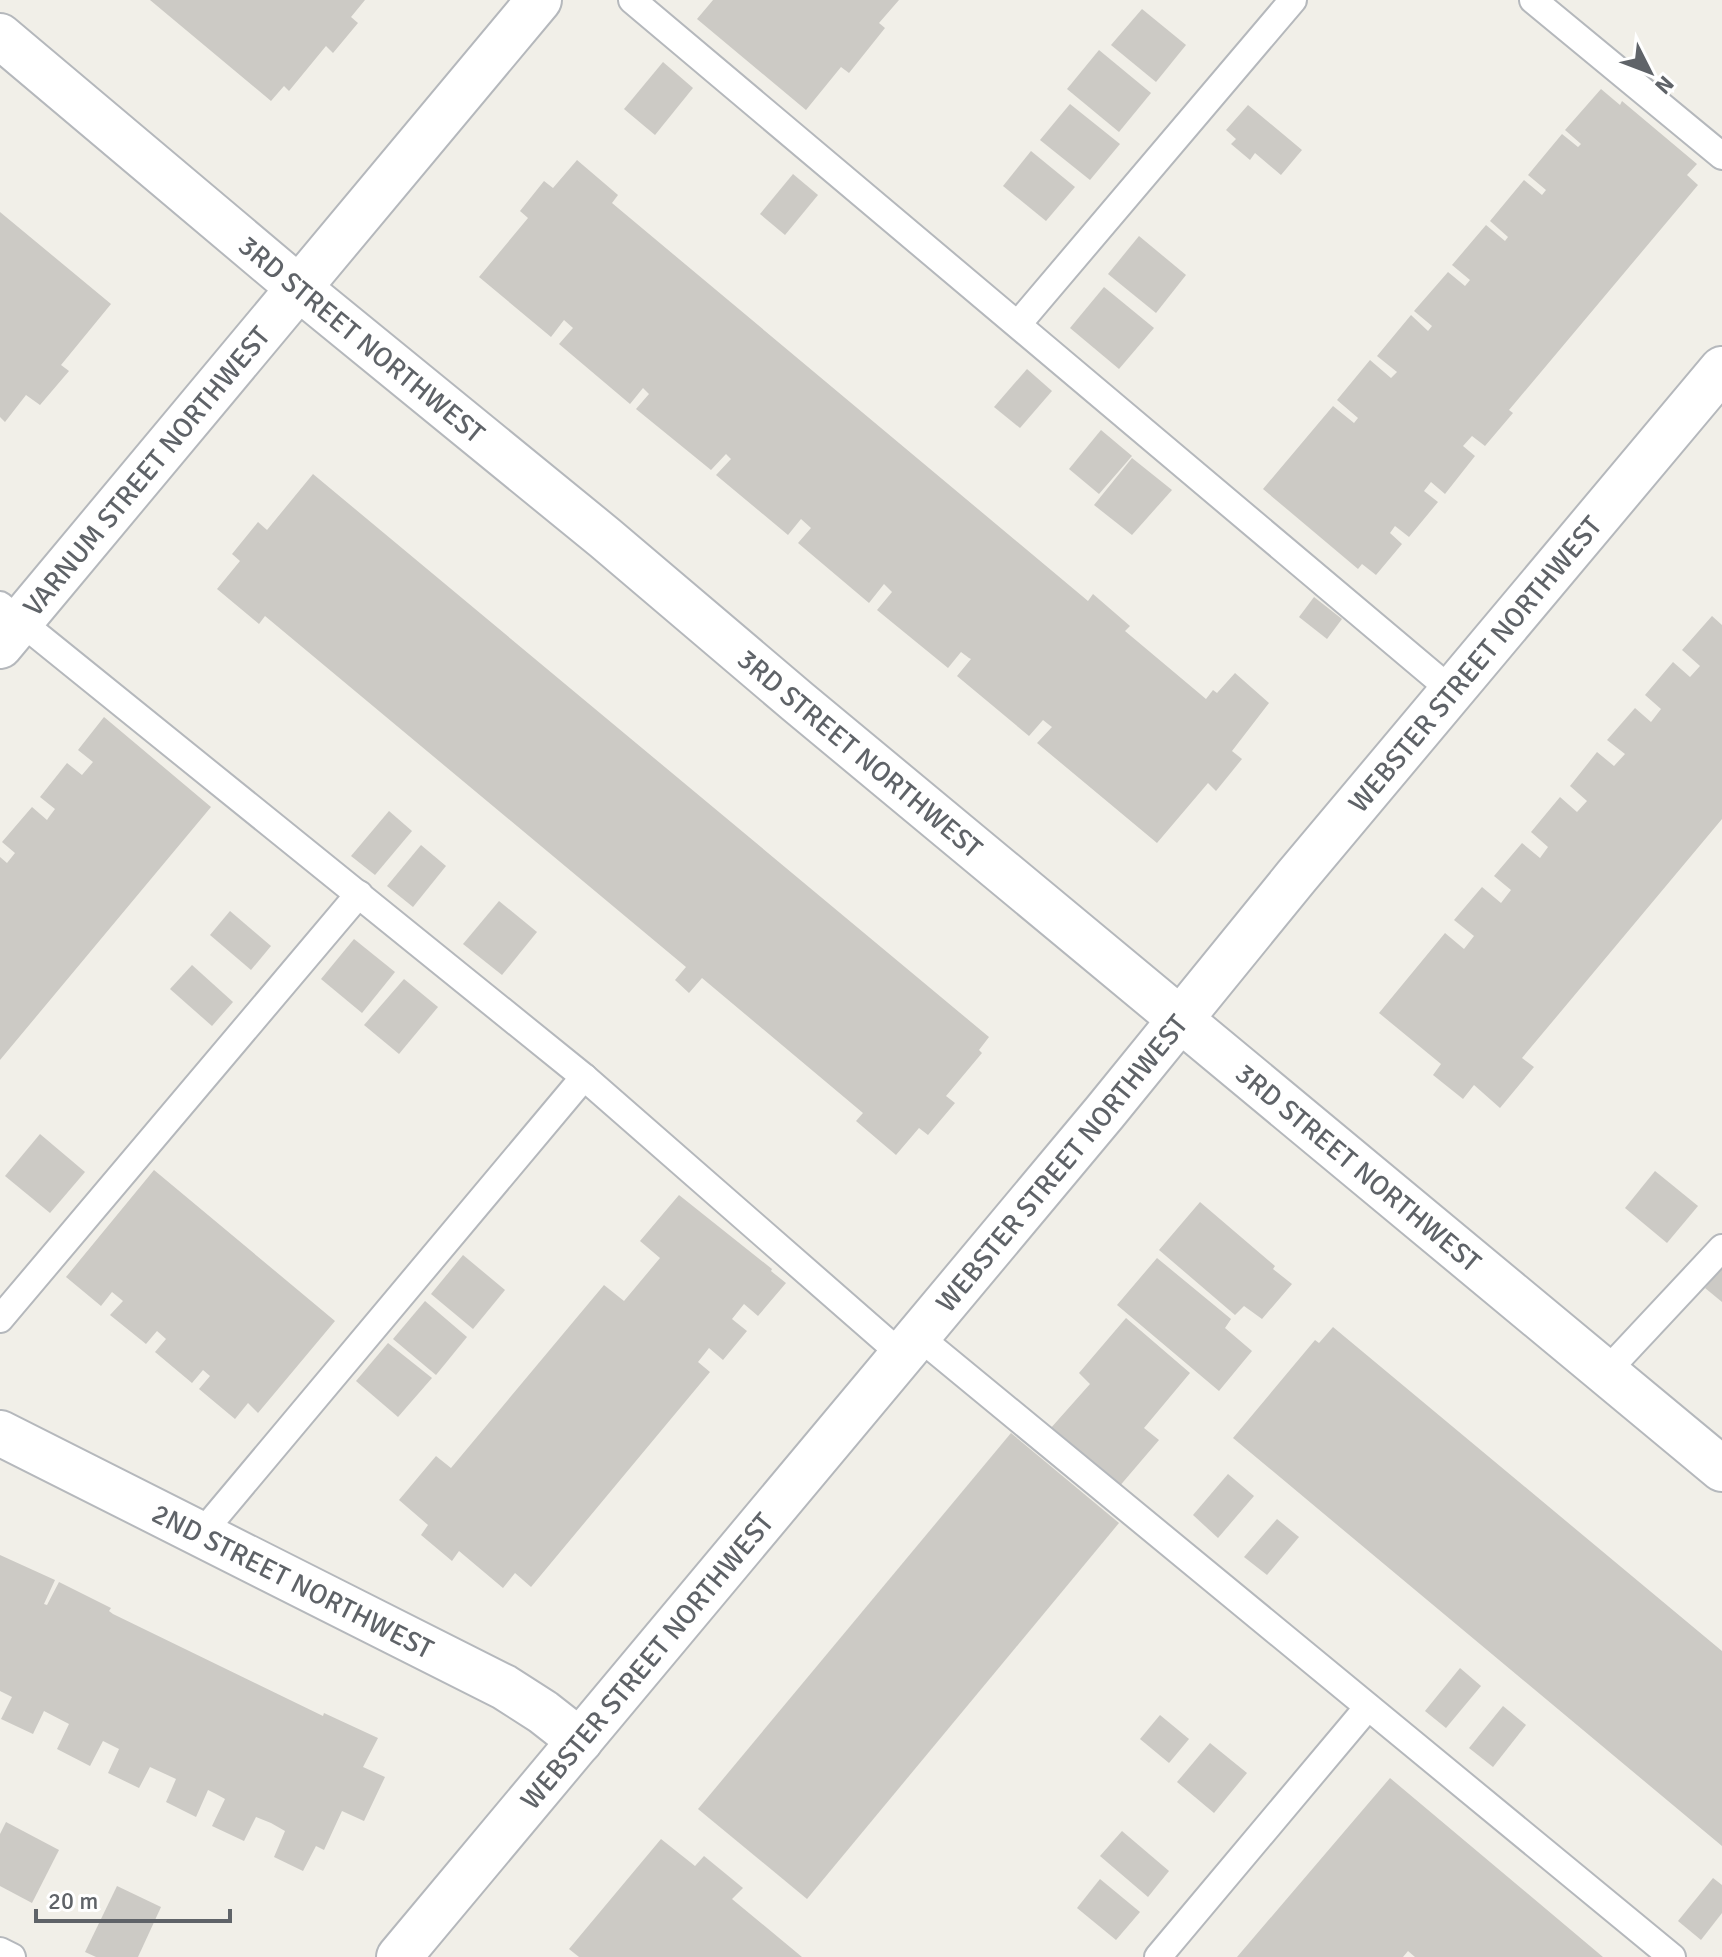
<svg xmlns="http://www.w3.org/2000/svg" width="1722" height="1957" font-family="Signika,sans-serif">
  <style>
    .building { fill: #cccac5 }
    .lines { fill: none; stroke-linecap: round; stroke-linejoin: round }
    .service-casing { stroke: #b5b8bc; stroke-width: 30 }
    .minor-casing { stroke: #b5b8bc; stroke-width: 48 }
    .service { stroke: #fff; stroke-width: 26 }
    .minor { stroke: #fff; stroke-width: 44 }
    .labels { text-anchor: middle; stroke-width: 6; stroke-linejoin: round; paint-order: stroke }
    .street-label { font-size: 28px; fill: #5f6368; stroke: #fff }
  </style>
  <rect width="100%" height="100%" fill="#f1efe8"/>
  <!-- building -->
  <g class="building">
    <path d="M 150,0 L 365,0 L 351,17 L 358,23 L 333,53 L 326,46 L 289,91 L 284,86 L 271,101 Z"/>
    <path d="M 713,0 L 899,0 L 879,23 L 885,28 L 849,73 L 841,67 L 806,110 L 697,19 Z"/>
    <path d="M 1142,9 L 1186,45 L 1156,82 L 1111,45 Z"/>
    <path d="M 1099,50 L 1151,93 L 1119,132 L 1067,89 Z"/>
    <path d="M 663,62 L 693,88 L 655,135 L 624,109 Z"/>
    <path d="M 1601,89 L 1620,105 L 1622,101 L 1697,164 L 1687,175 L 1698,185 L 1509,410 L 1513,413 L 1485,446 L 1472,436 L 1463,446 L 1475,456 L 1445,494 L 1431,482 L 1424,491 L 1438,502 L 1409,537 L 1395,526 L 1390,533 L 1402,544 L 1376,575 L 1362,564 L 1358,569 L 1263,489 L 1333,406 L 1354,423 L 1358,418 L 1337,400 L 1370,360 L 1391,378 L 1397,372 L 1377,356 L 1411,315 L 1428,331 L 1432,326 L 1414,311 L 1448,272 L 1465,286 L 1470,280 L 1452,265 L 1486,225 L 1505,241 L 1508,237 L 1490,221 L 1524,180 L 1542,195 L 1546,190 L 1528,175 L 1562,134 L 1578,147 L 1581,144 L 1565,130 Z"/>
    <path d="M 1070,104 L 1120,144 L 1090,180 L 1040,140 Z"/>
    <path d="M 1248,105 L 1302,150 L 1281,175 L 1255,153 L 1250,160 L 1231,144 L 1236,139 L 1226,130 Z"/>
    <path d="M 1031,151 L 1075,187 L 1046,221 L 1003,186 Z"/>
    <path d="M 577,160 L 618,195 L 612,203 L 1088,601 L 1093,594 L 1130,626 L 1125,631 L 1206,699 L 1213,690 L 1217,693 L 1235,673 L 1269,703 L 1232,751 L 1242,759 L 1216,791 L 1208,783 L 1157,843 L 1037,743 L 1052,727 L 1048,724 L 1043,720 L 1029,736 L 957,676 L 971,659 L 969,658 L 961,652 L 948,668 L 877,610 L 892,592 L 884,584 L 869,603 L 798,543 L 811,528 L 801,519 L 788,535 L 716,475 L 731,459 L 726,454 L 711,470 L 636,409 L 649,394 L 643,388 L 630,404 L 559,344 L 573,328 L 564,320 L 551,337 L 479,277 L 528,218 L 520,211 L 544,181 L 553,188 Z"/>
    <path d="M 793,174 L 818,195 L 785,235 L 760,214 Z"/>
    <path d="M 0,212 L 111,304 L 61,365 L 69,371 L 40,405 L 26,395 L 5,422 L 0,417 Z"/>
    <path d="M 1139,236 L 1186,275 L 1156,313 L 1108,274 Z"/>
    <path d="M 1104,287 L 1154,328 L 1119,369 L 1070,328 Z"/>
    <path d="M 1027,369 L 1052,391 L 1020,428 L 994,407 Z"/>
    <path d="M 1101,430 L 1132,456 L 1099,494 L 1069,469 Z"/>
    <path d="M 1132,458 L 1172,490 L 1132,535 L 1094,505 Z"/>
    <path d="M 313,474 L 989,1037 L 979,1050 L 982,1053 L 946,1096 L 955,1103 L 928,1135 L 919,1128 L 896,1155 L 856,1121 L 863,1113 L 702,978 L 689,993 L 675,980 L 686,967 L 265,616 L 259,624 L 217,589 L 240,561 L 232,554 L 258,522 L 267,530 Z"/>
    <path d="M 1314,597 L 1342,619 L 1327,639 L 1299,617 Z"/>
    <path d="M 1712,616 L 1722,625 L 1722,819 L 1522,1058 L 1534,1067 L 1500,1108 L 1474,1085 L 1463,1099 L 1433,1075 L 1441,1064 L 1379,1013 L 1445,933 L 1464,949 L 1474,936 L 1454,920 L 1482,887 L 1501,903 L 1511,890 L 1494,876 L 1522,843 L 1540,858 L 1548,847 L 1531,832 L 1560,797 L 1577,812 L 1587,801 L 1570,786 L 1597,752 L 1614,766 L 1625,754 L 1607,740 L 1635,708 L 1651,722 L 1661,709 L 1645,695 L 1673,662 L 1690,677 L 1700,666 L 1682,650 Z"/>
    <path d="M 104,717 L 211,807 L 0,1060 L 0,857 L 7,863 L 15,853 L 2,842 L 32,807 L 47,820 L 49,817 L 55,809 L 40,797 L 67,763 L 82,775 L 93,762 L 78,750 Z"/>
    <path d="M 389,811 L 412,831 L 375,875 L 351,856 Z"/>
    <path d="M 421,845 L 446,866 L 413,907 L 387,886 Z"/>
    <path d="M 499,901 L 537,932 L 502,975 L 463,944 Z"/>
    <path d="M 230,911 L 271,946 L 251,970 L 210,935 Z"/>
    <path d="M 354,939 L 395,972 L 362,1013 L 321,979 Z"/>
    <path d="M 192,965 L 233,1002 L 212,1026 L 170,989 Z"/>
    <path d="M 404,979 L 438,1007 L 399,1054 L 364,1025 Z"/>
    <path d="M 40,1134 L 85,1172 L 50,1213 L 5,1176 Z"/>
    <path d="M 154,1170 L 335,1321 L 258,1413 L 248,1403 L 235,1419 L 199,1389 L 210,1376 L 203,1370 L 192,1383 L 155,1352 L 166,1339 L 157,1331 L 146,1344 L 110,1315 L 123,1301 L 112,1292 L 101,1306 L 66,1277 Z"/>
    <path d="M 1655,1171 L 1698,1206 L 1667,1243 L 1625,1208 Z"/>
    <path d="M 679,1195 L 772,1269 L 771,1271 L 786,1283 L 758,1316 L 744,1304 L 732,1319 L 747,1331 L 723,1360 L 709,1348 L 698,1362 L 710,1372 L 531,1587 L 515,1573 L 503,1588 L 459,1551 L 452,1561 L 421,1535 L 428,1525 L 399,1500 L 436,1456 L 451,1468 L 604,1285 L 624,1301 L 660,1258 L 640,1241 Z"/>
    <path d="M 1200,1202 L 1275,1266 L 1273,1269 L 1292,1284 L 1262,1319 L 1244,1306 L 1235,1315 L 1159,1250 Z"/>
    <path d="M 463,1255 L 505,1290 L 473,1329 L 431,1294 Z"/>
    <path d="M 1157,1258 L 1231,1319 L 1225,1328 L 1252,1351 L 1219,1391 L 1117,1305 Z"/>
    <path d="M 1722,1267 L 1722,1302 L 1705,1288 Z"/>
    <path d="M 425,1301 L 467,1337 L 436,1375 L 393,1339 Z"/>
    <path d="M 1126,1318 L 1190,1373 L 1144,1428 L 1159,1440 L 1118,1488 L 1050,1429 L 1090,1384 L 1079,1373 Z"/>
    <path d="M 1333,1327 L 1722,1651 L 1722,1846 L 1233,1438 L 1315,1340 L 1319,1343 Z"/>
    <path d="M 388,1343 L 432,1378 L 398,1417 L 356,1381 Z"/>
    <path d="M 1011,1433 L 1119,1523 L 807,1899 L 698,1809 Z"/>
    <path d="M 1228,1474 L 1254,1496 L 1218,1538 L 1193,1515 Z"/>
    <path d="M 1277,1519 L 1299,1537 L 1267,1575 L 1244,1557 Z"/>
    <path d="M 0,1555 L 55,1580 L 44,1604 L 47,1605 L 59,1582 L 111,1608 L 109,1611 L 113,1614 L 323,1716 L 324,1713 L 378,1738 L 363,1767 L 385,1777 L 364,1821 L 342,1811 L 324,1850 L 316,1846 L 303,1871 L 274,1857 L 285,1831 L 271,1823 L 256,1817 L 244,1841 L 212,1826 L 225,1799 L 216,1794 L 208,1790 L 196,1817 L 166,1802 L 176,1779 L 150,1767 L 139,1788 L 108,1773 L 119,1749 L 103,1741 L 90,1766 L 57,1749 L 69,1724 L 44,1711 L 33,1734 L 1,1719 L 12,1697 L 0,1691 Z"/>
    <path d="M 1460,1668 L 1481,1686 L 1446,1728 L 1425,1711 Z"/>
    <path d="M 1503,1706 L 1526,1725 L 1493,1767 L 1469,1748 Z"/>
    <path d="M 1160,1715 L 1189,1739 L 1169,1763 L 1140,1739 Z"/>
    <path d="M 1210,1743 L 1247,1773 L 1214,1813 L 1177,1782 Z"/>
    <path d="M 1390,1778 L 1603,1957 L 1415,1957 L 1408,1951 L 1403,1957 L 1237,1957 Z"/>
    <path d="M 6,1822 L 59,1850 L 32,1903 L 0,1886 L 0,1834 Z"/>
    <path d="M 1122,1831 L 1169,1871 L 1148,1897 L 1100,1856 Z"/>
    <path d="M 661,1839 L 695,1866 L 704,1856 L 743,1888 L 732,1899 L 802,1957 L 579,1957 L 569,1949 Z"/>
    <path d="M 1713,1878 L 1722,1885 L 1722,1913 L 1701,1940 L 1678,1921 Z"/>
    <path d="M 1100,1879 L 1140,1912 L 1116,1940 L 1077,1908 Z"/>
    <path d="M 117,1886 L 161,1907 L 138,1957 L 96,1957 L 85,1952 Z"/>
  </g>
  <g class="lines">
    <!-- service casing -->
    <g class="service-casing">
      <g id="service">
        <path d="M 632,0 L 1452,691"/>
        <path d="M 1533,0 L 1722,156"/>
        <path d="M 1018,324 L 1293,0"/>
        <path d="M 0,605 L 584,1077 L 902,1355"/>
        <path d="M 0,1319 L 359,894"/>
        <path d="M 918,1336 L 1672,1957"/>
        <path d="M 1606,1372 L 1722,1248"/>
        <path d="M 201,1534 L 584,1077"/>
        <path d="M 0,1951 L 12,1957"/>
        <path d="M 1158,1957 L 1368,1707"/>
      </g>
    </g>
    <!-- minor casing -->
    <g class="minor-casing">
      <g id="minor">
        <path id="s1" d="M 0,36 L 300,289 L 605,538 L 798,702 L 1722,1469"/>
        <path id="s2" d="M 0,646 L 539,0"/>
        <path id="s3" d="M 0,1433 L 504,1687 L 543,1712 L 580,1741"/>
        <path id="s4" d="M 399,1957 L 1105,1112 L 1296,877 L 1722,369"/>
      </g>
    </g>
    <!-- service -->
    <use href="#service" class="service"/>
    <!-- minor -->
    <use href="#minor" class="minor"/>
  </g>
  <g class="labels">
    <!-- street labels -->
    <g class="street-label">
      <text dy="10" stroke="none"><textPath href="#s1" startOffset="472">3RD STREET NORTHWEST</textPath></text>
      <text dy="10" stroke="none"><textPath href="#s2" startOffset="228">VARNUM STREET NORTHWEST</textPath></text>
      <text dy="10" stroke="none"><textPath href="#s4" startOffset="1682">WEBSTER STREET NORTHWEST</textPath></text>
      <text dy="10" stroke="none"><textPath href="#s1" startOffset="1120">3RD STREET NORTHWEST</textPath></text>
      <text dy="10" stroke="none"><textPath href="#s4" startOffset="1034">WEBSTER STREET NORTHWEST</textPath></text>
      <text dy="10" stroke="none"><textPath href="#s1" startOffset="1768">3RD STREET NORTHWEST</textPath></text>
      <text dy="10" stroke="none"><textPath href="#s3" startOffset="328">2ND STREET NORTHWEST</textPath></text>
      <text dy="10" stroke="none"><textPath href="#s4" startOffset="386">WEBSTER STREET NORTHWEST</textPath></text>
    </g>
  </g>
  <!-- north arrow -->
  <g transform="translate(1650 72) rotate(132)" stroke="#ffffff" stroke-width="6" paint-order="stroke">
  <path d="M0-6L14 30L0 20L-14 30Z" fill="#5f6368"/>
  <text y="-12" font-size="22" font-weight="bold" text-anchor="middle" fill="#5f6368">N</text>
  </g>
  <!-- scale -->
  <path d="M36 1909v12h194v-12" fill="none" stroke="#5f6368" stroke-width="4"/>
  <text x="48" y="1909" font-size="24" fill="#5f6368" stroke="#ffffff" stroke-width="6" paint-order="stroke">20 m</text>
</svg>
